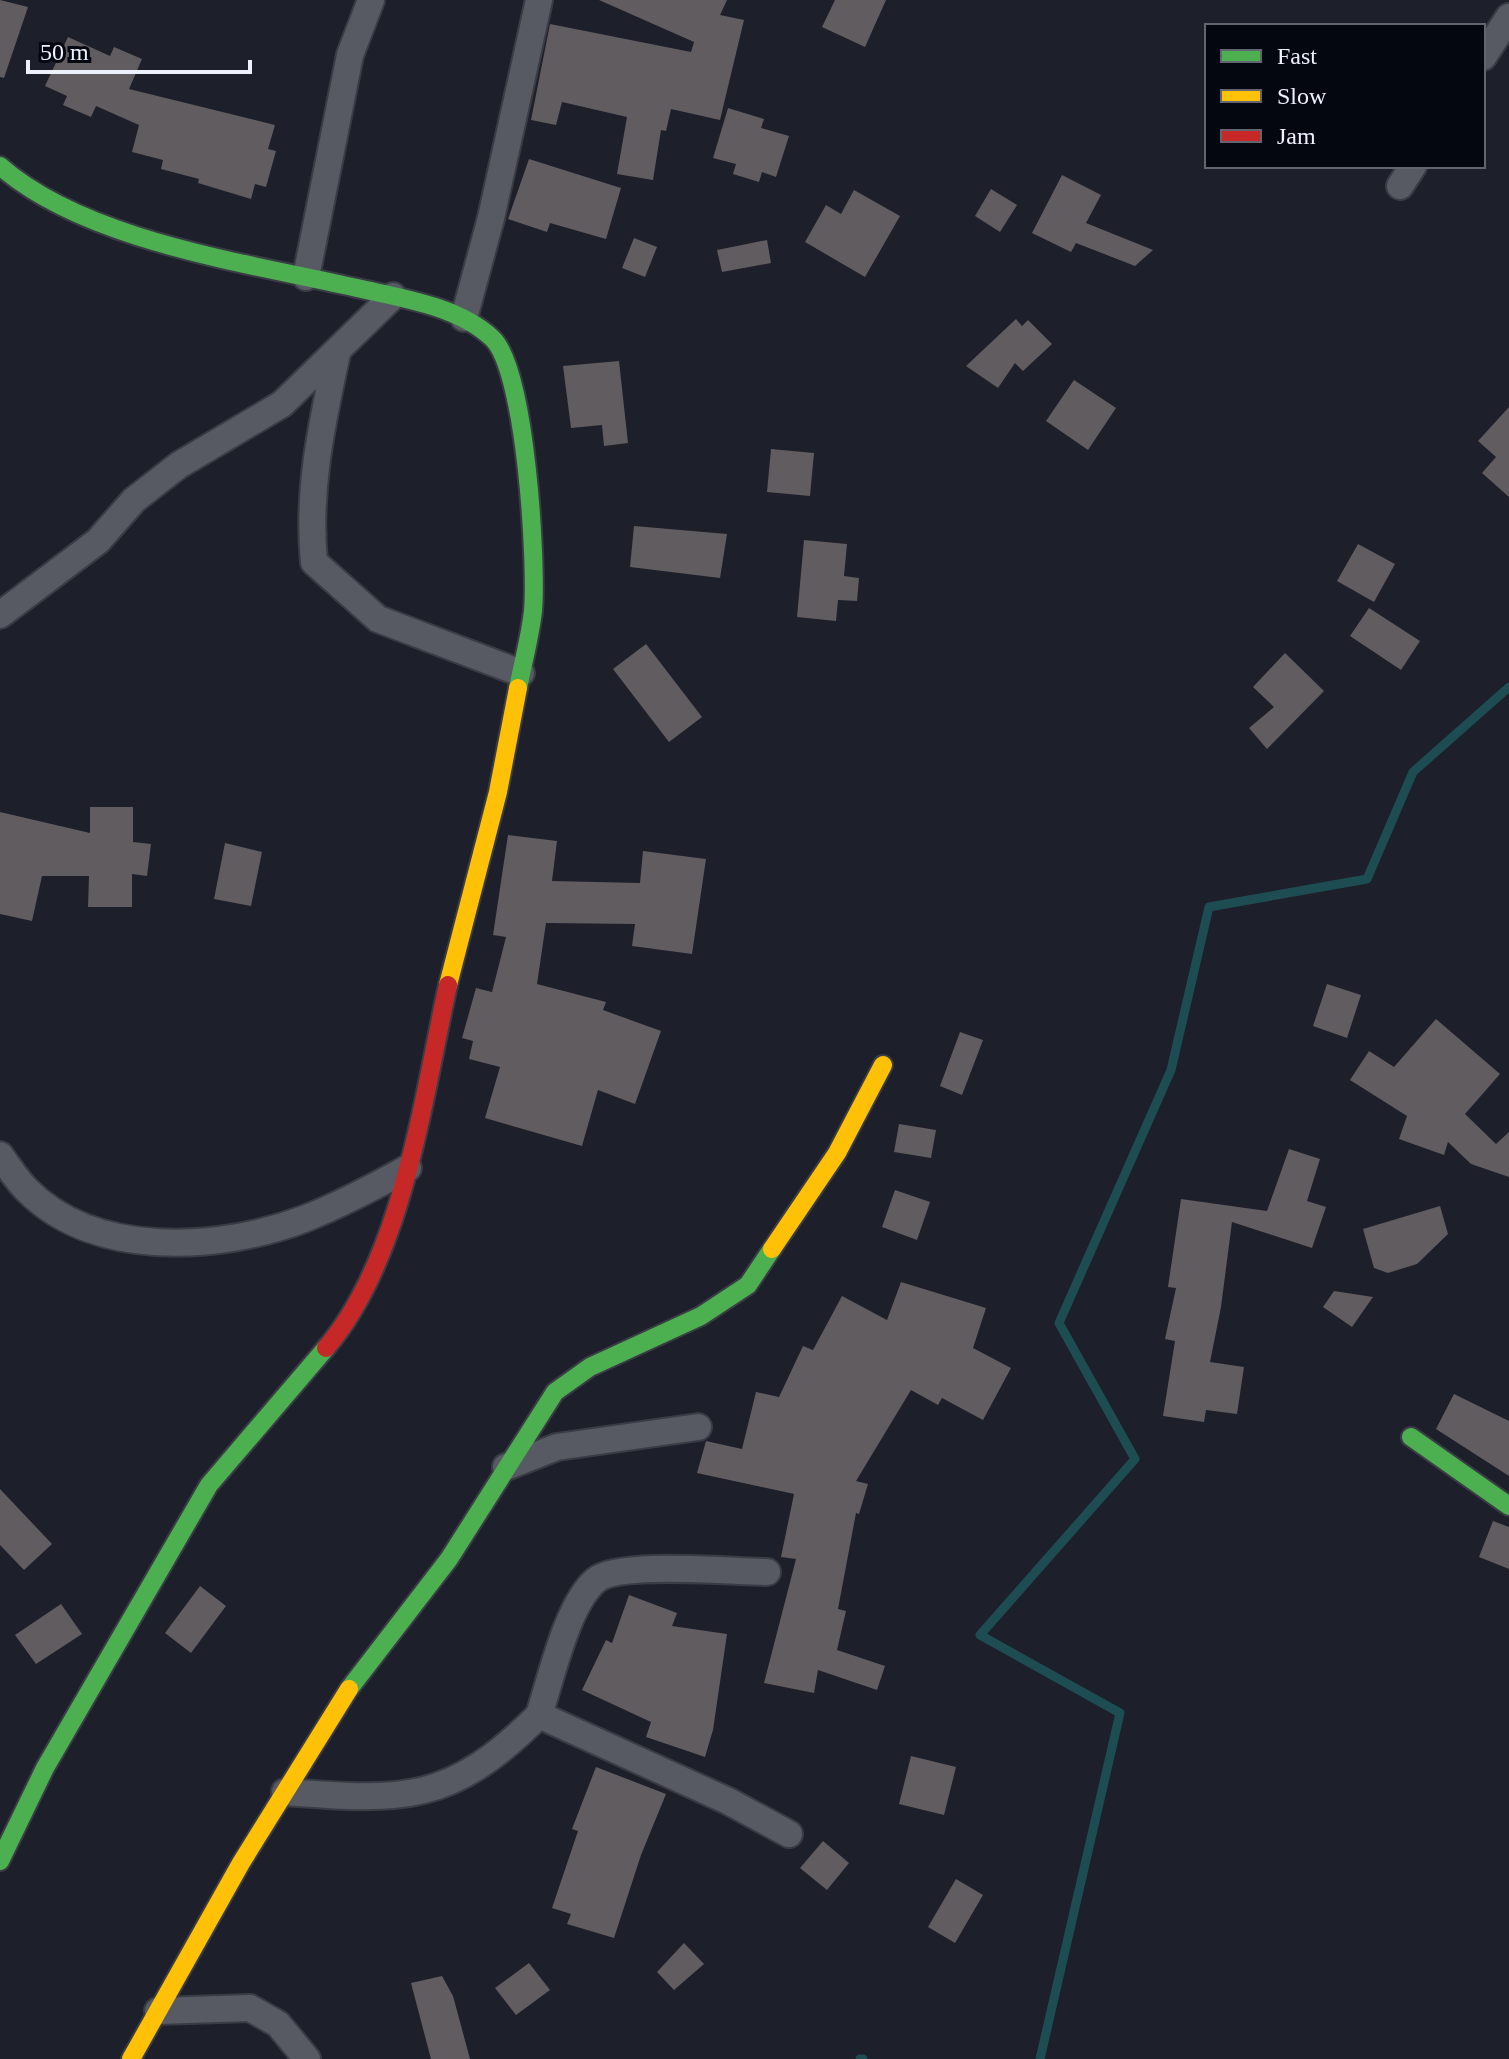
<svg xmlns="http://www.w3.org/2000/svg" width="1509" height="2059" font-family="Georgia,serif">
  <style>
    .lines { fill: none; stroke-linecap: round; stroke-linejoin: round }
    .stream { stroke: #1e4c53; stroke-width: 9 }
    .building { fill: #615c5f }
    .street-casing { stroke: #3a3c45; stroke-width: 30 }
    .fast-casing { stroke: #3a3c45; stroke-width: 22 }
    .slow-casing { stroke: #3a3c45; stroke-width: 22 }
    .jam-casing { stroke: #3a3c45; stroke-width: 22 }
    .street { stroke: #585a63; stroke-width: 26 }
    .fast { stroke: #4caf50; stroke-width: 18 }
    .slow { stroke: #ffc107; stroke-width: 18 }
    .jam { stroke: #c62828; stroke-width: 18 }
  </style>
  <rect width="100%" height="100%" fill="#1d1f2b"/>
  <g class="lines">
    <!-- stream -->
    <g class="stream">
      <path d="M 860,2059 L 863,2059"/>
      <path d="M 1040,2059 L 1120,1713 L 980,1635 L 1135,1459 L 1059,1323 L 1171,1070 L 1209,907 L 1367,879 L 1413,772 L 1509,687"/>
    </g>
  </g>
  <!-- building -->
  <g class="building">
    <path d="M 0,0 L 28,7 L 4,78 L 0,77 Z"/>
    <path d="M 599,0 L 727,0 L 720,15 L 744,20 L 720,120 L 671,109 L 666,131 L 661,130 L 653,180 L 617,174 L 627,117 L 562,102 L 556,125 L 531,120 L 550,24 L 691,52 L 694,42 Z"/>
    <path d="M 835,0 L 886,0 L 865,47 L 822,27 Z"/>
    <path d="M 68,37 L 110,56 L 114,47 L 142,59 L 129,89 L 275,125 L 268,149 L 276,151 L 266,187 L 255,184 L 251,199 L 198,183 L 199,179 L 161,169 L 163,160 L 132,152 L 139,125 L 96,106 L 91,117 L 63,105 L 67,96 L 45,86 Z"/>
    <path d="M 728,108 L 764,119 L 761,128 L 789,136 L 776,177 L 762,172 L 759,182 L 733,174 L 736,164 L 713,158 Z"/>
    <path d="M 529,159 L 621,188 L 606,239 L 550,223 L 547,232 L 508,219 Z"/>
    <path d="M 1062,175 L 1101,195 L 1086,223 L 1153,250 L 1135,266 L 1076,243 L 1071,252 L 1032,233 Z"/>
    <path d="M 991,189 L 1017,205 L 1000,232 L 975,216 Z"/>
    <path d="M 854,190 L 900,216 L 865,277 L 805,242 L 826,205 L 841,214 Z"/>
    <path d="M 634,238 L 657,247 L 645,277 L 622,268 Z"/>
    <path d="M 767,240 L 771,263 L 722,272 L 717,250 Z"/>
    <path d="M 1016,319 L 1022,326 L 1028,320 L 1052,344 L 1023,371 L 1015,363 L 998,388 L 966,366 Z"/>
    <path d="M 619,361 L 628,443 L 604,446 L 602,425 L 571,428 L 563,366 Z"/>
    <path d="M 1074,380 L 1116,408 L 1088,450 L 1046,421 Z"/>
    <path d="M 1509,407 L 1509,497 L 1482,473 L 1496,457 L 1478,441 Z"/>
    <path d="M 771,449 L 814,453 L 810,496 L 767,492 Z"/>
    <path d="M 634,526 L 727,534 L 720,578 L 630,567 Z"/>
    <path d="M 804,540 L 847,544 L 844,576 L 859,578 L 857,601 L 838,600 L 836,621 L 797,617 Z"/>
    <path d="M 1358,544 L 1395,564 L 1374,602 L 1337,581 Z"/>
    <path d="M 1369,608 L 1420,641 L 1401,670 L 1350,636 Z"/>
    <path d="M 646,644 L 702,717 L 669,742 L 613,669 Z"/>
    <path d="M 1285,653 L 1324,691 L 1267,749 L 1249,728 L 1274,707 L 1253,687 Z"/>
    <path d="M 90,807 L 133,807 L 133,842 L 151,844 L 147,876 L 132,874 L 132,907 L 88,907 L 89,876 L 42,876 L 32,921 L 0,914 L 0,812 L 90,833 Z"/>
    <path d="M 508,835 L 557,841 L 552,881 L 640,883 L 643,851 L 706,859 L 692,954 L 632,946 L 635,924 L 546,923 L 537,984 L 606,1002 L 603,1010 L 661,1031 L 635,1104 L 598,1090 L 582,1146 L 485,1118 L 500,1067 L 469,1059 L 473,1041 L 462,1038 L 476,988 L 492,992 L 506,937 L 493,935 Z"/>
    <path d="M 225,843 L 262,852 L 251,906 L 214,899 Z"/>
    <path d="M 1327,984 L 1361,995 L 1347,1038 L 1313,1026 Z"/>
    <path d="M 1436,1019 L 1500,1074 L 1465,1114 L 1496,1144 L 1509,1132 L 1509,1177 L 1471,1164 L 1448,1142 L 1444,1155 L 1399,1139 L 1407,1116 L 1350,1080 L 1369,1051 L 1394,1067 Z"/>
    <path d="M 960,1032 L 983,1040 L 962,1095 L 940,1086 Z"/>
    <path d="M 899,1124 L 936,1130 L 931,1158 L 894,1152 Z"/>
    <path d="M 1289,1149 L 1320,1159 L 1307,1201 L 1326,1207 L 1312,1248 L 1232,1222 L 1221,1307 L 1210,1362 L 1244,1367 L 1237,1414 L 1206,1410 L 1204,1422 L 1163,1416 L 1175,1341 L 1165,1339 L 1176,1288 L 1168,1287 L 1181,1199 L 1267,1211 Z"/>
    <path d="M 895,1190 L 930,1202 L 917,1240 L 882,1227 Z"/>
    <path d="M 1440,1206 L 1448,1234 L 1417,1264 L 1388,1273 L 1374,1268 L 1363,1229 Z"/>
    <path d="M 901,1282 L 986,1308 L 973,1348 L 1011,1368 L 983,1420 L 942,1398 L 938,1405 L 911,1390 L 856,1481 L 868,1484 L 859,1514 L 856,1513 L 838,1609 L 846,1611 L 837,1650 L 885,1666 L 877,1690 L 818,1670 L 814,1693 L 764,1683 L 796,1559 L 781,1557 L 794,1494 L 697,1473 L 706,1441 L 742,1449 L 756,1392 L 779,1397 L 803,1346 L 813,1350 L 842,1296 L 887,1320 Z"/>
    <path d="M 1334,1291 L 1373,1297 L 1352,1327 L 1323,1307 Z"/>
    <path d="M 1454,1394 L 1509,1421 L 1509,1476 L 1436,1429 Z"/>
    <path d="M 0,1489 L 52,1544 L 24,1570 L 0,1545 Z"/>
    <path d="M 1493,1521 L 1509,1527 L 1509,1569 L 1479,1557 Z"/>
    <path d="M 200,1586 L 226,1606 L 191,1653 L 165,1633 Z"/>
    <path d="M 629,1595 L 677,1613 L 672,1626 L 727,1634 L 713,1730 L 705,1757 L 646,1737 L 651,1722 L 582,1690 L 606,1640 L 612,1643 Z"/>
    <path d="M 61,1604 L 82,1634 L 36,1664 L 15,1635 Z"/>
    <path d="M 911,1756 L 956,1767 L 944,1815 L 899,1804 Z"/>
    <path d="M 596,1767 L 666,1794 L 641,1855 L 614,1938 L 567,1924 L 571,1914 L 552,1908 L 578,1831 L 572,1829 Z"/>
    <path d="M 823,1841 L 849,1863 L 827,1890 L 800,1868 Z"/>
    <path d="M 956,1879 L 983,1895 L 955,1943 L 928,1927 Z"/>
    <path d="M 684,1943 L 704,1964 L 674,1990 L 657,1972 Z"/>
    <path d="M 529,1963 L 550,1990 L 516,2015 L 495,1988 Z"/>
    <path d="M 442,1976 L 453,1996 L 470,2059 L 431,2059 L 411,1983 Z"/>
  </g>
  <g class="lines">
    <!-- street casing -->
    <g class="street-casing">
      <g id="street">
        <path d="M 1483,57 L 1509,17"/>
        <path d="M 1400,186 L 1413,166"/>
        <path d="M 306,277 L 350,55 L 371,0"/>
        <path d="M 464,318 L 491,218 L 539,0"/>
        <path d="M 337,353 C 322,423 307,490 314,562 L 378,619 L 521,673"/>
        <path d="M 0,615 L 98,541 L 134,500 L 179,465 L 282,404 L 393,296"/>
        <path d="M 0,1155 C 8,1166 16,1179 26,1189 C 94,1259 220,1251 304,1219 C 340,1205 374,1187 408,1168"/>
        <path d="M 506,1467 L 557,1447 L 698,1427"/>
        <path d="M 539,1715 C 551,1679 567,1604 596,1580 C 619,1561 733,1572 767,1572"/>
        <path d="M 285,1792 C 404,1801 450,1804 539,1715 L 728,1801 L 789,1834"/>
        <path d="M 158,2011 L 250,2008 L 278,2024 L 307,2059"/>
      </g>
    </g>
    <!-- fast casing -->
    <g class="fast-casing">
      <g id="fast">
        <path d="M 0,166 C 85,241 248,263 357,288 C 401,298 458,306 492,338 C 526,369 537,563 533,611 C 530,637 523,663 518,688"/>
        <path d="M 1411,1437 L 1509,1506"/>
        <path d="M 349,1689 L 449,1559 L 555,1392 L 590,1367 L 701,1316 L 748,1285 L 772,1249"/>
        <path d="M 0,1861 L 45,1768 L 209,1485 L 326,1348"/>
      </g>
    </g>
    <!-- slow casing -->
    <g class="slow-casing">
      <g id="slow">
        <path d="M 448,985 L 498,792 L 518,688"/>
        <path d="M 772,1249 L 837,1153 L 883,1065"/>
        <path d="M 131,2059 L 241,1863 L 349,1689"/>
      </g>
    </g>
    <!-- jam casing -->
    <g class="jam-casing">
      <path id="jam" d="M 326,1348 C 403,1258 423,1098 448,985"/>
    </g>
    <!-- street -->
    <use href="#street" class="street"/>
    <!-- fast -->
    <use href="#fast" class="fast"/>
    <!-- slow -->
    <use href="#slow" class="slow"/>
    <!-- jam -->
    <use href="#jam" class="jam"/>
  </g>
  <!-- legend -->
  <rect x="1205" y="24" width="280" height="144" fill="#050710" stroke="#62646f" stroke-width="2"/>
  <rect x="1221" y="50" width="40" height="12" fill="#4caf50" stroke="#62646f" stroke-width="2"/>
  <text x="1277" y="64" font-size="24" fill="#edf0fd">Fast</text>
  <rect x="1221" y="90" width="40" height="12" fill="#ffc107" stroke="#62646f" stroke-width="2"/>
  <text x="1277" y="104" font-size="24" fill="#edf0fd">Slow</text>
  <rect x="1221" y="130" width="40" height="12" fill="#c62828" stroke="#62646f" stroke-width="2"/>
  <text x="1277" y="144" font-size="24" fill="#edf0fd">Jam</text>
  <!-- scale -->
  <path d="M28 60v12h222v-12" fill="none" stroke="#edf0fd" stroke-width="4"/>
  <text x="40" y="60" font-size="24" fill="#edf0fd" stroke="#050710" stroke-width="6" paint-order="stroke">50 m</text>
</svg>
